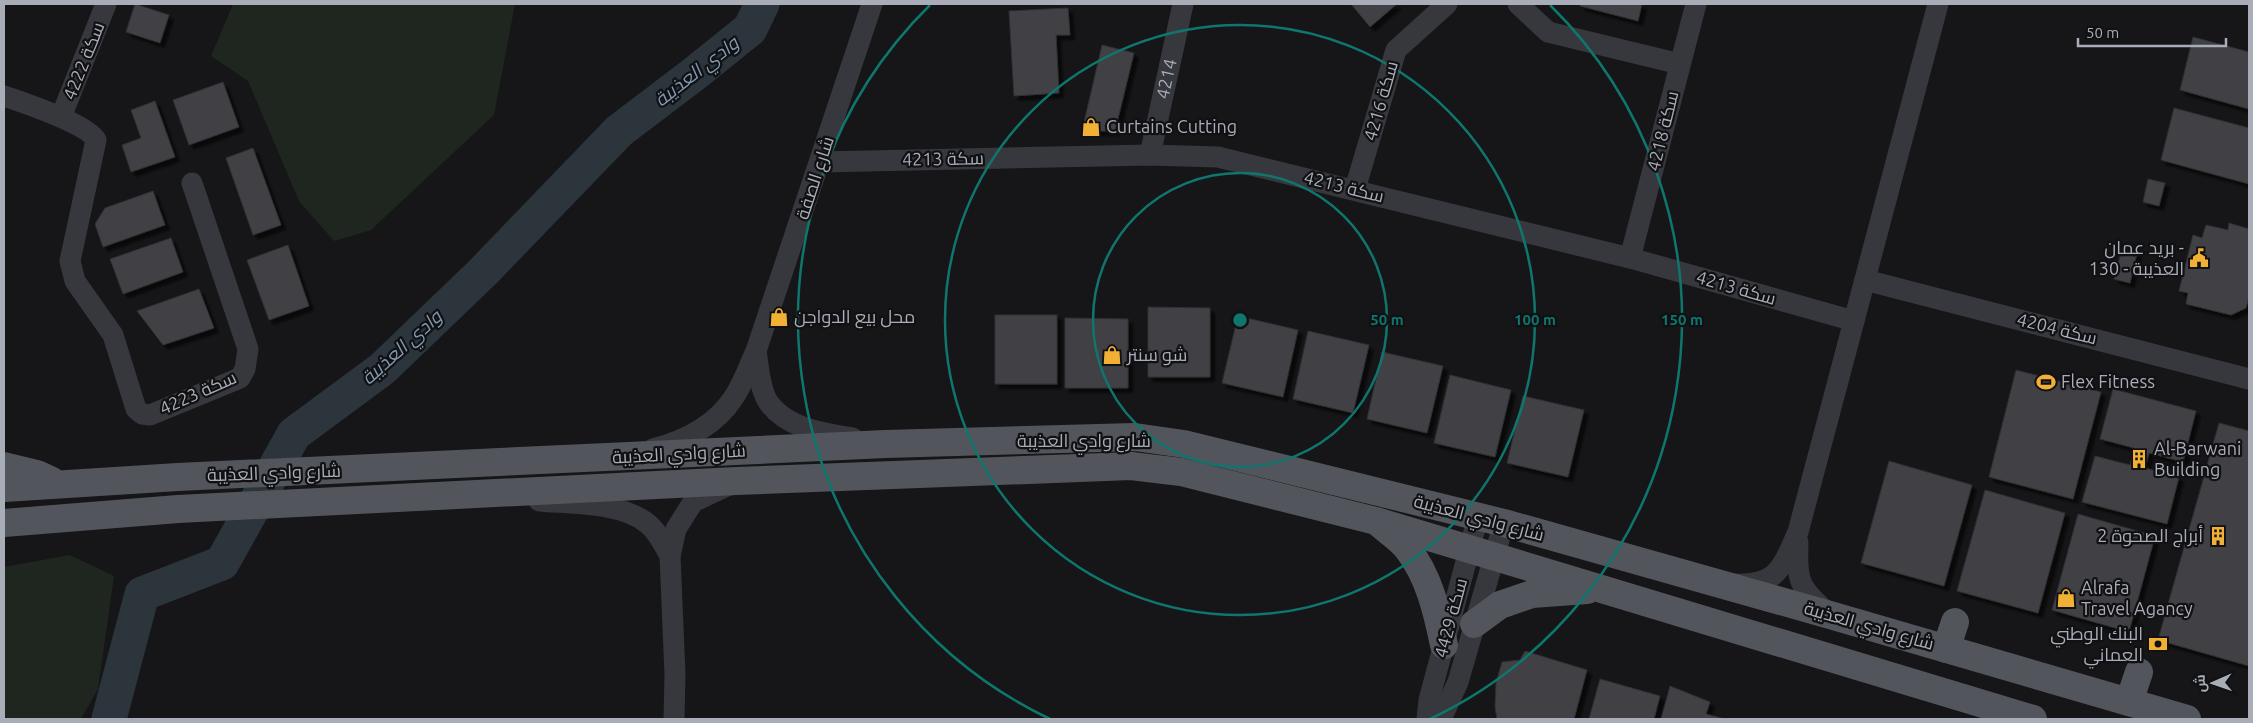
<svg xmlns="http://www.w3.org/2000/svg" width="2253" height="723" font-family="Ubuntu,Cairo,sans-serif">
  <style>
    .green { fill: #1e261f }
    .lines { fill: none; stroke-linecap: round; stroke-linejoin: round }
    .river { stroke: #2c353c; stroke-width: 35 }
    .building { fill: #404145; stroke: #303034; filter: url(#shadow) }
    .minor { stroke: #37383d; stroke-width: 21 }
    .major { stroke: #53555c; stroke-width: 28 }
    .ring { fill: none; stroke: #0f766e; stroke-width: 2.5 }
    .labels { text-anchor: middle; stroke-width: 4.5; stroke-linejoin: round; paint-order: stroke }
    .street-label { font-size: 18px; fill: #a8adb8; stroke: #111113 }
    .poi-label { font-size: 18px; fill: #a8adb8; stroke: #111113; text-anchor: start }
    .water-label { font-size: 19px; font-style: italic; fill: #7f9bb3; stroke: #111113 }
    .centre { fill: #0f766e; stroke: #111113; stroke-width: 2.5 }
    .ring-label { font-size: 15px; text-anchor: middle; font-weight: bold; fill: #0f766e; stroke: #111113; stroke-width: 4.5; stroke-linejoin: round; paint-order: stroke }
  </style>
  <defs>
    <filter id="shadow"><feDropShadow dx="4.5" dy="4.5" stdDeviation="1" flood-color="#0009"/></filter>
  </defs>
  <rect width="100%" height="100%" fill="#161618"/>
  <!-- green -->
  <g class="green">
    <path d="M 233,4 L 515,4 L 494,115 L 371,230 L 334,241 L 299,201 L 248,81 L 211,56 Z"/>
    <path d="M 70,555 L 114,576 L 98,689 L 81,719 L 4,719 L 4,567 Z"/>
  </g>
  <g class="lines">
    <!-- river -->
    <path class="river" d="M 109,719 L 142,594 L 222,563 L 294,434 L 382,369 L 483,272 L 619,131 L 694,74 L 750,29 L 762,4"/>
  </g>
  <!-- building -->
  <g class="building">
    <path d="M 135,4 L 169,15 L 160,43 L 126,32 Z"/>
    <path d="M 1351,4 L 1397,4 L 1370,27 Z"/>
    <path d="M 1580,4 L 1642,4 L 1638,21 L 1580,6 Z"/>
    <path d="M 1068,8 L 1070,35 L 1056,35 L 1059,93 L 1014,96 L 1009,11 Z"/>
    <path d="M 2193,37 L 2249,52 L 2249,109 L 2180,90 Z"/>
    <path d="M 1102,45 L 1134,53 L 1115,131 L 1082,131 Z"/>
    <path d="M 223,82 L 239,127 L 189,145 L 173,100 Z"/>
    <path d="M 155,101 L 175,157 L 131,172 L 122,145 L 141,138 L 131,110 Z"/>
    <path d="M 2174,108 L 2249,128 L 2249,184 L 2161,160 Z"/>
    <path d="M 253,148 L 281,225 L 253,235 L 226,158 Z"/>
    <path d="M 2148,179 L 2165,183 L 2159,206 L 2143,202 Z"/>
    <path d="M 153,191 L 165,225 L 103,247 L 95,224 L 105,208 Z"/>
    <path d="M 2229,223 L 2249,229 L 2249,297 L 2246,308 L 2231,315 L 2186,304 L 2188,293 L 2179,291 L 2193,235 L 2202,238 L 2206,225 L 2228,230 Z"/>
    <path d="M 171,238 L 183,272 L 123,294 L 110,259 Z"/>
    <path d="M 288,245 L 309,306 L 269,320 L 247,260 Z"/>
    <path d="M 2122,249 L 2137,253 L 2130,283 L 2114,279 Z"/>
    <path d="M 199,289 L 214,328 L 163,345 L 137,311 Z"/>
    <path d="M 1148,307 L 1210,308 L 1210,377 L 1148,377 Z"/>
    <rect x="995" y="315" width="62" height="69"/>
    <path d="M 1238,316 L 1298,330 L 1283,397 L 1222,383 Z"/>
    <path d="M 1065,318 L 1128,319 L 1128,388 L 1065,388 Z"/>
    <path d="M 1308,331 L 1369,345 L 1353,413 L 1293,399 Z"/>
    <path d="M 1382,352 L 1443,366 L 1427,433 L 1367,419 Z"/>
    <path d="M 2016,370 L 2101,392 L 2073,499 L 1989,477 Z"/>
    <path d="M 1450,375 L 1511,390 L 1495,457 L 1434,443 Z"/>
    <path d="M 2113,389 L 2196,411 L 2183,462 L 2149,453 L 2145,468 L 2179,477 L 2167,524 L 2082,502 L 2095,456 L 2130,465 L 2134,448 L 2100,439 Z"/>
    <path d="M 1523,396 L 1584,410 L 1568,477 L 1507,463 Z"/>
    <path d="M 2219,423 L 2249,431 L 2249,666 L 2158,640 Z"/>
    <path d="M 1889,461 L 1972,485 L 1944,586 L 1861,563 Z"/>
    <path d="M 1985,490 L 2065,513 L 2038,613 L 1957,591 Z"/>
    <path d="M 2078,514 L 2155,536 L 2129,632 L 2052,610 Z"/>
    <path d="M 1525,651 L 1587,670 L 1574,719 L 1497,719 L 1495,707 L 1496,683 L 1502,662 L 1520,660 Z"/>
    <path d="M 1600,679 L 1660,696 L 1654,719 L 1589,719 Z"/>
    <path d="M 1670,686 L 1710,702 L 1706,714 L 1725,719 L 1661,719 Z"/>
  </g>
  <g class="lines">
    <!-- minor -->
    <g class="minor">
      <path d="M 1518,4 L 1548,32 L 1680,64"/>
      <path d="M 4,96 C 22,102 88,124 96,140 L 70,261 L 75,281 L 113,335 L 136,409 L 142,414 L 150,415 L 240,378 L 245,369 L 248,349 L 192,183"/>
      <path d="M 61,117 L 106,4"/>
      <path id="s1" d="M 1150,155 L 1183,4"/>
      <path d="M 821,162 L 1150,155 L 1218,157 L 1630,258 L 1854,321"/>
      <path d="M 1355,189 L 1396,50 L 1447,4"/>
      <path d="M 1630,258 L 1696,4"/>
      <path d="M 1865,280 L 2249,379"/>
      <path d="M 756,351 C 759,367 759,386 767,400 C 784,428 823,433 853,438"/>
      <path d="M 653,449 C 684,441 716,425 734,397 C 743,384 749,366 756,351 L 872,4"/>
      <path d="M 539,501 C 571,504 623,502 648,524 C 658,532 664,545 670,556"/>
      <path d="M 1798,542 C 1797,581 1798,587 1828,613"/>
      <path d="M 1732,584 C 1778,586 1781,569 1798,532 L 1938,4"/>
      <path d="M 674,719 L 675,675 L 670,556 L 676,529 L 693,502 L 731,484"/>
      <path d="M 1427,719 L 1429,700 L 1478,517"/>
      <path d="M 1441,719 L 1458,682 L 1504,523"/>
    </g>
    <!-- major -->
    <g class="major">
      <path d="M 4,466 L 37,474 L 52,481"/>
      <path d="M 4,488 L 178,477 L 885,444 L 1135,437 L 1184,444 L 1504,523 L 1830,615 L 2187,719"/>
      <path d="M 4,523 L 178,509 L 736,481 L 1131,466 L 1181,472 L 1376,521 L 2033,719"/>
      <path d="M 1381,525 C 1389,532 1400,539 1407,548 C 1429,576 1437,611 1444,645"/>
      <path d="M 1474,624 L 1500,605 L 1532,594 L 1587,590"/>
      <path d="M 1946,649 L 1955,622"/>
      <path d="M 2129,702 L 2139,672"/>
    </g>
  </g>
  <!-- distance rings -->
  <g class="ring">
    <circle cx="1240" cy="320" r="147"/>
    <circle cx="1240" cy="320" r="295"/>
    <path d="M1050 719A442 442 0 0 1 930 5M1550 5A442 442 0 0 1 1430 719"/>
  </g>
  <!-- icons -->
  <defs>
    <g id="shop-bare" transform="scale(1.5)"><path d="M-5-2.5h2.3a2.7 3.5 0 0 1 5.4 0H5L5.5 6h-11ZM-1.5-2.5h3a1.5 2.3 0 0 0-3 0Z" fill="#f2b134" stroke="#111113" stroke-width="2.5" paint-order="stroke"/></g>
    <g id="civic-bare" transform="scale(1.5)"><path d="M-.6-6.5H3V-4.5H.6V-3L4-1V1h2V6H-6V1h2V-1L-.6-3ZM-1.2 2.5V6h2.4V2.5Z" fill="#f2b134" stroke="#111113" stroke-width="2.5" paint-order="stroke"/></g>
    <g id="stadium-bare" transform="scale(1.5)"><path d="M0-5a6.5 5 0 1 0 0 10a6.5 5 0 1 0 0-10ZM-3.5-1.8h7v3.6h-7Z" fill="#f2b134" stroke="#111113" stroke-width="2.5" paint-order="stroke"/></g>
    <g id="building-bare" transform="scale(1.5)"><path d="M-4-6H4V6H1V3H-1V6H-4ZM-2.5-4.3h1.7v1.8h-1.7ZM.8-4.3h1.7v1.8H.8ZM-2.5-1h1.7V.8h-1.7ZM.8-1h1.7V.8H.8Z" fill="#f2b134" stroke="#111113" stroke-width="2.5" paint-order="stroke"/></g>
    <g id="bank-bare" transform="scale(1.5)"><path d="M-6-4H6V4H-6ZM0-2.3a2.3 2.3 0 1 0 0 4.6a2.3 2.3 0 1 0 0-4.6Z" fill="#f2b134" stroke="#111113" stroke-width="2.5" paint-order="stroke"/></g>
  </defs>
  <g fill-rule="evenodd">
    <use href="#shop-bare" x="1091" y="127"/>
    <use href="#civic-bare" x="2199" y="258"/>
    <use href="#shop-bare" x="779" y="317"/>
    <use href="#shop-bare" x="1112" y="355"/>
    <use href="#stadium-bare" x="2046" y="382"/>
    <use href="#building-bare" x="2139" y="459"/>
    <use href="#building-bare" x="2218" y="536"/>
    <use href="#shop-bare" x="2066" y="598"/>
    <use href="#bank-bare" x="2158" y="644"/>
  </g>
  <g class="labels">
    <!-- street labels -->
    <g class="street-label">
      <text transform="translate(84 61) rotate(-68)" y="6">سكة 4222</text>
      <text dy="6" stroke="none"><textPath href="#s1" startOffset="78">4214</textPath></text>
      <text transform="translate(1381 101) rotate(-74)" y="6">سكة 4216</text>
      <text transform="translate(1663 131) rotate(-76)" y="6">سكة 4218</text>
      <text transform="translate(943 159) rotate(-1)" y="6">سكة 4213</text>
      <text transform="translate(815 178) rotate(-72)" y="6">شارع الصفة</text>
      <text transform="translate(1344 187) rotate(14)" y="6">سكة 4213</text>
      <text transform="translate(1736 288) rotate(16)" y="6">سكة 4213</text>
      <text transform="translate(2057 329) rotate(14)" y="6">سكة 4204</text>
      <text transform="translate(198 393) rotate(-24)" y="6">سكة 4223</text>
      <text x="1084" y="447">شارع وادي العذيبة</text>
      <text transform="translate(679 454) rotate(-3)" y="6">شارع وادي العذيبة</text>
      <text transform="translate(274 473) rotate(-2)" y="6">شارع وادي العذيبة</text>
      <text transform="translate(1479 518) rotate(15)" y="6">شارع وادي العذيبة</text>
      <text transform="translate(1451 618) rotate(-75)" y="6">سكة 4429</text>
      <text transform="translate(1869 626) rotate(16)" y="6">شارع وادي العذيبة</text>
    </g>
    <!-- poi labels -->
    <g class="poi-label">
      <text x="1106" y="133">Curtains Cutting</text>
      <text x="2184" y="254" text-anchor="end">بريد عمان -<tspan x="2184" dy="21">العذيبة - 130</tspan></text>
      <text x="794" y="323">محل بيع الدواجن</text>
      <text x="1127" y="361">شو سنتر</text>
      <text x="2061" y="388">Flex Fitness</text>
      <text x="2154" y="455">Al-Barwani<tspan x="2154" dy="21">Building</tspan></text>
      <text x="2203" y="542" text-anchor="end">أبراج الصحوة 2</text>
      <text x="2081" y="594">Alrafa<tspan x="2081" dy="21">Travel Agancy</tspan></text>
      <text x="2143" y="640" text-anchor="end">البنك الوطني<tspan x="2143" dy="21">العماني</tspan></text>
    </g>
    <!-- water labels -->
    <g class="water-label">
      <text transform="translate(696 71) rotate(-38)" y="7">وادي العذيبة</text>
      <text transform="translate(401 347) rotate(-42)" y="7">وادي العذيبة</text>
    </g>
  </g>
  <circle cx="1240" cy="320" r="8" class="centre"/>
  <g class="ring-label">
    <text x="1387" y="325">50 m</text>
    <text x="1535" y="325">100 m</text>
    <text x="1682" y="325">150 m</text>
  </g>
  <!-- border -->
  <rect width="2253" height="723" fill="none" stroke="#a8adb8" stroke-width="10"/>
  <!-- north arrow -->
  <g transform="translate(2213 683) rotate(268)" stroke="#111113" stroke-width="4" paint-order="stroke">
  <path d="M0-4L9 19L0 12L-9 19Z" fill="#a8adb8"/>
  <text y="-8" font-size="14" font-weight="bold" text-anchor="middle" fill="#a8adb8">ش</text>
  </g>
  <!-- scale -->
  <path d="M2078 38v8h148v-8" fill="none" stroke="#a8adb8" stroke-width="2.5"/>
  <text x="2086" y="38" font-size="15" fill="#a8adb8" stroke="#111113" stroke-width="4" paint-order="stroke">50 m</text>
</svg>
